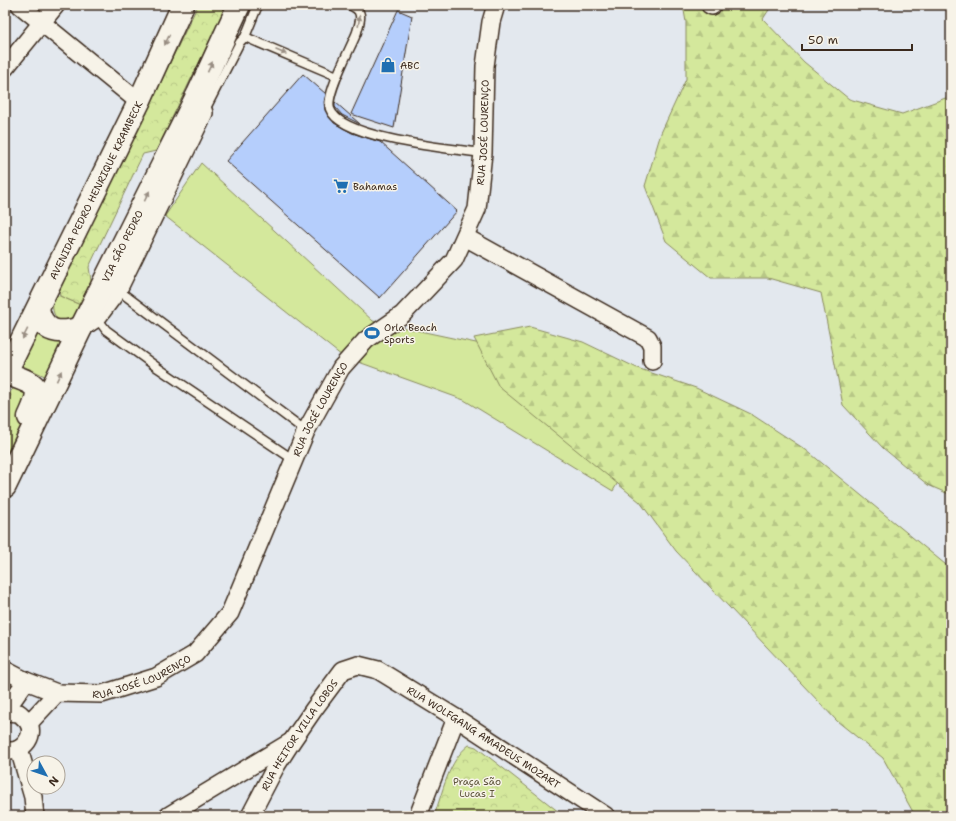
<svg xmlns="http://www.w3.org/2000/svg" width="956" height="821" font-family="'Shantell Sans',sans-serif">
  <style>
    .grass { fill: #d4e89c; stroke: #88895d }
    .forest { fill: url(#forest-firs); stroke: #88895d }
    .park { fill: url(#park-crowns); stroke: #88895d }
    .building { fill: #b5cefc; stroke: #3b2a1e }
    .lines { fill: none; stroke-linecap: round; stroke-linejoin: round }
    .service-casing { stroke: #3b2a1e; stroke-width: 11 }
    .minor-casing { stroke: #3b2a1e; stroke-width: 20 }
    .secondary-casing { stroke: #3b2a1e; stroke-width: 25 }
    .service { stroke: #f7f3e8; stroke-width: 8 }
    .minor { stroke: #f7f3e8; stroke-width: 17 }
    .secondary { stroke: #f7f3e8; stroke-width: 22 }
    .oneway { fill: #998e83 }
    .labels { text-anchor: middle; stroke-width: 3; stroke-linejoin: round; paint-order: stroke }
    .poi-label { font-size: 10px; fill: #3b2a1e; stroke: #f7f3e8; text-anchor: start }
    .street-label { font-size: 10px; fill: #3b2a1e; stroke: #f7f3e8 }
    .park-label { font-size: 10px; fill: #5a5037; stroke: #f7f3e8 }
  </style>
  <defs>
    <pattern id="forest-firs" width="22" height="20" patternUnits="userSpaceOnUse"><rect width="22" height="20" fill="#d4e89c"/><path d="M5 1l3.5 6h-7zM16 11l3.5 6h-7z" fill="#b7c786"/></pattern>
    <pattern id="park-crowns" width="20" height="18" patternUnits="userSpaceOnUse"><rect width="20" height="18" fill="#d4e89c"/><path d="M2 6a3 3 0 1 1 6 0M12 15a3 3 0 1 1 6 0" fill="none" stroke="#b7c786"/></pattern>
  </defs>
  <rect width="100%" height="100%" fill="#e3e8ee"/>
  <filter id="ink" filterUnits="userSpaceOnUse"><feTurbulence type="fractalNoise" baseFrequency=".025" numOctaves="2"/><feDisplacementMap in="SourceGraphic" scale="8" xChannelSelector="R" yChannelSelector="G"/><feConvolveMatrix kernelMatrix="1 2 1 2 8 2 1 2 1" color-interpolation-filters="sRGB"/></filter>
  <g filter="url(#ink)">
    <!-- grass -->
    <g class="grass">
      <path d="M 201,163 L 373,321 L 490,346 L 641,442 L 613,491 L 464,400 L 342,356 L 165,216 Z"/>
      <path d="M 55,294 L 83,306 L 75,321 L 58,320 C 51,312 52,304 55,294 Z"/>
      <path d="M 36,333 L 64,345 L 49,378 L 21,365 Z"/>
      <path d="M 16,386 L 22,386 L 32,403 L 5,457 L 5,407 L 11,395 L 9,393 Z"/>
    </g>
    <!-- forest -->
    <g class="forest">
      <path d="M 683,5 L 772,5 L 763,19 L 804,62 L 849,99 L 902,114 L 951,96 L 951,495 L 928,485 L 883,448 L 843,405 L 821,293 L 768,278 L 711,278 L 666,241 L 645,186 L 661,133 L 686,79 L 686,22 Z"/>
      <path d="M 530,327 L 583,342 L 637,368 L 696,388 L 751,414 L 806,450 L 951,569 L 951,816 L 910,816 L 913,812 L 883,758 L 837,721 L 676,551 L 640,502 L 499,387 L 474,338 Z"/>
    </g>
    <!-- park -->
    <g class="park">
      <path d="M 198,5 L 227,5 L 156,151 L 143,154 L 89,267 L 92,287 L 83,306 L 60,296 L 59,291 Z"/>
      <path d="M 469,745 L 476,747 L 564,816 L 434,816 C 443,792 448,761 469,745 Z"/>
    </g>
    <!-- building -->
    <g class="building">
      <path d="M 398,10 L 412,16 L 394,128 L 351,114 Z"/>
      <path d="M 303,74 L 326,94 L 324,102 L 325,110 L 334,123 L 352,133 L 380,142 L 457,211 L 380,298 L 226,161 Z"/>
      <path d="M 335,102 L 360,124 L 342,115 L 335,107 Z"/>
    </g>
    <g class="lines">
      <!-- service casing -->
      <g class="service-casing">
        <g id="service">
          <path d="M 349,5 C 354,7 359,9 360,15 C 361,21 358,27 357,32 C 351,48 325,94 330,109 C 340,139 453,149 483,153"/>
          <path d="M 245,37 L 337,76"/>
          <path d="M 205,110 L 240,42 L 245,37 L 258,5"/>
          <path d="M 118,290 L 306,431"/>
          <path d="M 97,318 L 106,330 L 158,368 L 294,460"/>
        </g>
      </g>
      <!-- minor casing -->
      <g class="minor-casing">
        <g id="minor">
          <path d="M 20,5 L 139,102"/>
          <path d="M 710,5 L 712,6"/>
          <path d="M 5,68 L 56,5"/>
          <path d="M 465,237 L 648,338 L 652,346 L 652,361"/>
          <path d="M 85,326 L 97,318 L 118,290 L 204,113 L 198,94"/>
          <path d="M 5,670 L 26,681 L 5,711"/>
          <path d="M 26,681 L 57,693"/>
          <path d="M 5,712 L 19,713 C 22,716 26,719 28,722 C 37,737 20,755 5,750"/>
          <path id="s1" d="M 29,723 L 57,693 L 102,694 L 156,677 L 195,654 L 230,613 L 306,431 L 341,368 L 366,340 L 402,315 L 454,260 L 477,209 L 483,153 L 485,66 L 491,22 L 496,5"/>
          <path d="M 19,749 L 33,797 L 35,816"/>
          <path d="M 168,816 L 289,743"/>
          <path id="s2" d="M 250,816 L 276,766 L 292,741 L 314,709 L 343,670 L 358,665 L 378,670 L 456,718 L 606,816"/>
          <path d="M 418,816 L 456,718"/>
        </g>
      </g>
      <!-- secondary casing -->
      <g class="secondary-casing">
        <g id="secondary">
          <path d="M 38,309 C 43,334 60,334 81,328"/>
          <path d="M 6,373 C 35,385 45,383 29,417"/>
          <path id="s3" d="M 5,374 L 139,102 L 183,5"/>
          <path id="s4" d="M 5,486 L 81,328 L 198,94 L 239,5"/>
        </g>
      </g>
      <!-- service -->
      <use href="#service" class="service"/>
      <!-- minor -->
      <use href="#minor" class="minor"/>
      <!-- secondary -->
      <use href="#secondary" class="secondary"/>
    </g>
    <!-- one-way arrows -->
    <defs><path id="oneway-solid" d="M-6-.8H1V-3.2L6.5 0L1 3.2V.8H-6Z"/></defs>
    <g class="oneway">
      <use href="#oneway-solid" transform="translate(359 21) rotate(-82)"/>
      <use href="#oneway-solid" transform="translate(167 40) rotate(115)"/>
      <use href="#oneway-solid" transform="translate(281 52) rotate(23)"/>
      <use href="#oneway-solid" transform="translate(210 67) rotate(-65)"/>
      <use href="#oneway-solid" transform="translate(147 196) rotate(-64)"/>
      <use href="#oneway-solid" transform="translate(25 334) rotate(117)"/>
      <use href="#oneway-solid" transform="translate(59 376) rotate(-65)"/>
    </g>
  </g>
  <!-- icons -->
  <defs>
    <g id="shop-bare" transform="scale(1.2)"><path d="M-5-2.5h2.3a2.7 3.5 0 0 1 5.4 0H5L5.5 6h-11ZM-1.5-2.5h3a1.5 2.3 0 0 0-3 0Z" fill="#1f6fb2" stroke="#f7f3e8" stroke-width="2.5" paint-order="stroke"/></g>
    <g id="supermarket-bare" transform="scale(1.2)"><path d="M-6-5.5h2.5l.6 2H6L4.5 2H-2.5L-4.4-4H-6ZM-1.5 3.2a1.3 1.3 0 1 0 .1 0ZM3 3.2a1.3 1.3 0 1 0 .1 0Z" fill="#1f6fb2" stroke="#f7f3e8" stroke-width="2.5" paint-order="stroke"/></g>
    <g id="stadium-bare" transform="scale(1.2)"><path d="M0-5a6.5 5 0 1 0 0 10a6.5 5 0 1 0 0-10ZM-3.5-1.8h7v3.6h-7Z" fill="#1f6fb2" stroke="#f7f3e8" stroke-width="2.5" paint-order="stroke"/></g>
  </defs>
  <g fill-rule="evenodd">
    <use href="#shop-bare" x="388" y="65"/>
    <use href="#supermarket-bare" x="341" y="186"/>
    <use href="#stadium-bare" x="372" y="333"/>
  </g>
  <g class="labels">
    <!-- poi labels -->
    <g class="poi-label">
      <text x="400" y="69">ABC</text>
      <text x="353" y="190">Bahamas</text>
      <text x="384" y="331">Orla Beach<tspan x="384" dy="12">Sports</tspan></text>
    </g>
    <!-- street labels -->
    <g class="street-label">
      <text dy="4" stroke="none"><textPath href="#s1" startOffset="801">RUA JOSÉ LOURENÇO</textPath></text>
      <text dy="4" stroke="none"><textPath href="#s3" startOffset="205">AVENIDA PEDRO HENRIQUE KRAMBECK</textPath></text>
      <text dy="4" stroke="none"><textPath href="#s4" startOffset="267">VIA SÃO PEDRO</textPath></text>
      <text dy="4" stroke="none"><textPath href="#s1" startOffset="465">RUA JOSÉ LOURENÇO</textPath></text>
      <text dy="4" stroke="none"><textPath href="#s1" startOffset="129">RUA JOSÉ LOURENÇO</textPath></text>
      <text dy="4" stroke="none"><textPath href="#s2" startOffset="95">RUA HEITOR VILLA LOBOS</textPath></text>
      <text dy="4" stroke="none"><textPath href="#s2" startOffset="335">RUA WOLFGANG AMADEUS MOZART</textPath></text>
    </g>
    <!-- park labels -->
    <g class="park-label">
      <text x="477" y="785">Praça São<tspan x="477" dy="12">Lucas I</tspan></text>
    </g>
  </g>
  <!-- margin -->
  <rect width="956" height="821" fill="none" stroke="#f7f3e8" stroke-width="20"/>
  <rect x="10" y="10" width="936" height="801" fill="none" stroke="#3b2a1e" stroke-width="1.5" filter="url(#ink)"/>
  <!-- north arrow -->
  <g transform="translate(46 775) rotate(130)"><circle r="19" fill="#f7f3e8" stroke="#aca397"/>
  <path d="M0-3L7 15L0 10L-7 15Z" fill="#1f6fb2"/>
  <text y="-6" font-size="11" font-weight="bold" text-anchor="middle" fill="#3b2a1e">N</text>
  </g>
  <!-- scale -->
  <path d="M802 44v6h110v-6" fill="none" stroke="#3b2a1e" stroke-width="2"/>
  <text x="808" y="44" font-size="12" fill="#3b2a1e" stroke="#f7f3e8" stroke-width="3" paint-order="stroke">50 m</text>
</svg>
